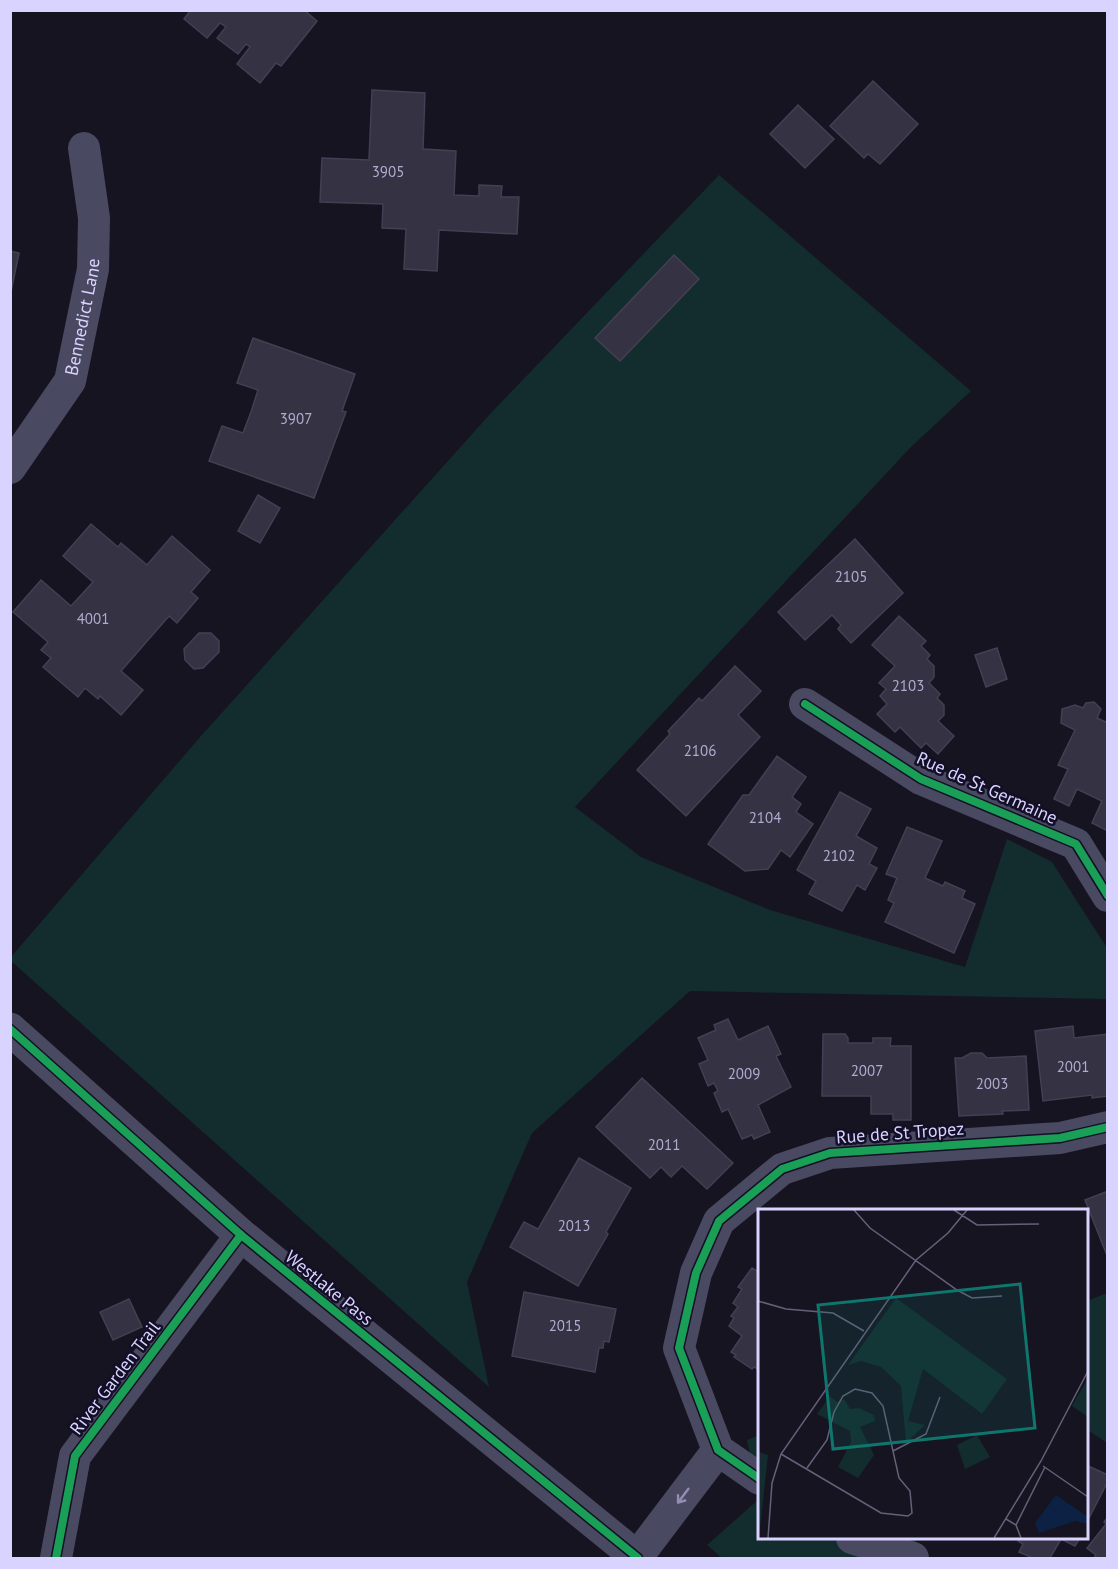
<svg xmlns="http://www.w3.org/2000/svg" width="1118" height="1569" font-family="'PT Sans',sans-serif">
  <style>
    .green { fill: #132c2d }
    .building { fill: #343243; stroke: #433f54; stroke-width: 1.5 }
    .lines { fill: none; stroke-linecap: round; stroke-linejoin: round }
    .minor { stroke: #4a4962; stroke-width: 32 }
    .tertiary { stroke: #4a4962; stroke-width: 33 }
    .cycleway-casing { stroke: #130f26; stroke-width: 11 }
    .cycleway { stroke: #1a9f57; stroke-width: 8 }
    .oneway { stroke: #928eb0 }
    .labels { text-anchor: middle; stroke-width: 5; stroke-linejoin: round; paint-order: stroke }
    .number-label { font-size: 15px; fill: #b0acd0 }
    .street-label { font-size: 18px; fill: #d9d4ff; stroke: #130f26 }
    .inset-road { fill: none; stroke: #64617a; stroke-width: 1.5 }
    .view { fill: #0f766e; fill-opacity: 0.15; stroke: #0f766e; stroke-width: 3 }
    .inset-edge { fill: none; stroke: #d9d4ff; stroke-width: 3 }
  </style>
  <rect width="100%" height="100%" fill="#161421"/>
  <!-- green -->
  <g class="green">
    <path d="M 719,175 L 971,391 L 910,448 L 575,807 L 641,857 L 770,910 L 965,967 L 1007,839 L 1052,862 L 1107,948 L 1107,999 L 690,991 L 532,1133 L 467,1282 L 489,1387 L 11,961 L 11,957 L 201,736 L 491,413 Z"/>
    <path d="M 1107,1293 L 1108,1293 L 1107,1443 L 1086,1429 L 1087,1301 Z"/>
    <path d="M 759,1435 L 760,1538 L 918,1538 L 905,1558 L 722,1558 L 707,1545 L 759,1499 L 747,1440 Z"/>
  </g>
  <!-- building -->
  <g class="building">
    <path d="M 191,10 L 304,10 L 317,21 L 281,66 L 276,63 L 260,83 L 237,64 L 250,47 L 246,44 L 238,54 L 217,38 L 226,27 L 220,23 L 207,38 L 184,19 Z"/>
    <path d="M 873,81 L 918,124 L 880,164 L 868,154 L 864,158 L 830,126 Z"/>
    <path d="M 372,90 L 425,93 L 423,149 L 456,151 L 454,195 L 479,196 L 479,185 L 502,186 L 501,197 L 519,197 L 517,234 L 439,230 L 437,271 L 404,269 L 406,229 L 382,228 L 383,204 L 320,202 L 322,158 L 369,160 Z"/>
    <path d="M 798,105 L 834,139 L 805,168 L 770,134 Z"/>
    <path d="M 10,251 L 19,253 L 11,292 L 10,292 Z"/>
    <path d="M 674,255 L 699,279 L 620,361 L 595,338 Z"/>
    <path d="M 253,338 L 355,374 L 342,411 L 346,412 L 314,498 L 209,461 L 222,426 L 243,433 L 251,412 L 258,390 L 237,383 Z"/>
    <path d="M 258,495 L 280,508 L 260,543 L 238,531 Z"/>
    <path d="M 91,524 L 118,547 L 121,543 L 147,565 L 172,536 L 210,570 L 191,592 L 198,598 L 177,623 L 169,616 L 121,671 L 143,690 L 121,715 L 100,696 L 98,699 L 85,688 L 78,697 L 43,667 L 51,658 L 41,650 L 48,642 L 13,612 L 41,580 L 71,606 L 93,582 L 63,556 Z"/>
    <path d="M 855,539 L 903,593 L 851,643 L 838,629 L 841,625 L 832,615 L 805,640 L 778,612 Z"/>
    <path d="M 899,616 L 926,641 L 921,646 L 930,655 L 927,659 L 934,666 L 934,677 L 929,683 L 940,694 L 937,698 L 944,705 L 944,715 L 938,721 L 954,736 L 938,754 L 926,743 L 921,748 L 900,727 L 895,732 L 877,714 L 887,704 L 880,696 L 886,689 L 879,683 L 895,666 L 872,645 Z"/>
    <path d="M 199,633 L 211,633 L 219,641 L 219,652 L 203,668 L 194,669 L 185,660 L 184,649 Z"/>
    <path d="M 997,648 L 1007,679 L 986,687 L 975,655 Z"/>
    <path d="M 735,666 L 761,691 L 738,715 L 760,737 L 686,816 L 637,770 L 670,734 L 668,731 L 699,698 L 702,701 Z"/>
    <path d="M 1094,702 L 1101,709 L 1097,718 L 1108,723 L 1108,831 L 1092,823 L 1102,801 L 1077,789 L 1069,806 L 1054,799 L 1068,769 L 1058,765 L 1075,730 L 1061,723 L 1062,709 L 1075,705 L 1083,708 L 1086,703 Z"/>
    <path d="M 777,756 L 806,777 L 792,797 L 801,804 L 796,812 L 813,824 L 790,857 L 781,850 L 768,869 L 745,871 L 708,844 L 743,795 L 749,795 Z"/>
    <path d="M 840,792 L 871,809 L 856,836 L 877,848 L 869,864 L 877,868 L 865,890 L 857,885 L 842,911 L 809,894 L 816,881 L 797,870 Z"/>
    <path d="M 907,827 L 942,841 L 925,878 L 943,886 L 945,882 L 965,891 L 962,898 L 975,904 L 954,953 L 885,922 L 894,903 L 888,900 L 897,878 L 886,874 Z"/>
    <path d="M 728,1019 L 738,1040 L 768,1026 L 781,1054 L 776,1056 L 791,1087 L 758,1105 L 770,1132 L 754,1139 L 752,1135 L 742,1139 L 728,1109 L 722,1112 L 714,1093 L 718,1091 L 714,1083 L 708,1086 L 699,1064 L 708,1060 L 698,1038 L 716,1030 L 714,1025 Z"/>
    <path d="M 1073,1026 L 1074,1038 L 1108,1034 L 1108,1096 L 1092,1098 L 1092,1095 L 1043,1101 L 1035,1031 Z"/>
    <path d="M 823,1034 L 845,1034 L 848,1038 L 848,1043 L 873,1043 L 873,1038 L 891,1038 L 890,1046 L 911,1046 L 911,1120 L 893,1120 L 893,1114 L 871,1114 L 871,1096 L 822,1096 Z"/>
    <path d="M 971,1053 L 982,1053 L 987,1058 L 1026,1056 L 1029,1110 L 1002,1111 L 1003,1114 L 959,1116 L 955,1058 L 962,1058 Z"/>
    <path d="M 642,1078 L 733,1163 L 707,1189 L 682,1166 L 671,1177 L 661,1167 L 650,1178 L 596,1127 Z"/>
    <path d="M 579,1158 L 631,1188 L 606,1232 L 608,1234 L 578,1286 L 510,1247 L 524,1222 L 538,1229 Z"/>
    <path d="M 1108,1191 L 1108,1258 L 1085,1200 Z"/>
    <path d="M 752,1268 L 760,1273 L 760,1370 L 754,1367 L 752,1369 L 734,1357 L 736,1355 L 731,1352 L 742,1336 L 729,1326 L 734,1318 L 731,1316 L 738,1307 L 733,1303 L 742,1289 L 738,1287 Z"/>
    <path d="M 524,1292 L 616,1309 L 609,1342 L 604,1341 L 603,1348 L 599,1348 L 595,1372 L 512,1356 Z"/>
    <path d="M 129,1299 L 142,1327 L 113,1340 L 100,1312 Z"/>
    <path d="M 1086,1465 L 1108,1475 L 1108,1481 L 1086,1524 Z"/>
    <path d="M 1108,1517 L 1108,1558 L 1094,1558 L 1096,1555 L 1087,1548 L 1106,1524 L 1104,1522 Z"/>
    <path d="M 1020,1538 L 1080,1538 L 1075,1546 L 1061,1539 L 1050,1558 L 1033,1558 L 1019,1552 L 1023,1544 L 1018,1541 Z"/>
  </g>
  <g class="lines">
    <!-- minor -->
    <g class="minor">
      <path id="s1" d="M 10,468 L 70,381 L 93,269 L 94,218 L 84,148"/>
      <path d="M 805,704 L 921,779 L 1076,844 L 1108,896"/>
      <path d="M 760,1479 L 718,1450 L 679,1348 L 696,1273 L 719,1221 L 782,1169 L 830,1153 L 1060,1138 L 1108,1127"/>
      <path d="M 852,1538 L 913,1558"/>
      <path d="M 637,1557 L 718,1450"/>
      <path d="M 56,1558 L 75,1456 L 241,1235"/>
    </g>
    <!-- tertiary -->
    <path class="tertiary" d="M 10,1029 L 241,1235 L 638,1558"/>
    <!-- cycleway casing -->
    <g class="cycleway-casing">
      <g id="cycleway">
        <path d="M 805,704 L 921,779 L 1076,844 L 1108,896"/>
        <path d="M 10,1029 L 241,1235 L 638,1558"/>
        <path d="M 760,1479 L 718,1450 L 679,1348 L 696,1273 L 719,1221 L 782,1169 L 830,1153 L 1060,1138 L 1108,1127"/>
        <path d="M 56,1558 L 75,1456 L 241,1235"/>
      </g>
    </g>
    <!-- cycleway -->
    <use href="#cycleway" class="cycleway"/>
  </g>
  <!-- one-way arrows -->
  <defs><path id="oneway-shaft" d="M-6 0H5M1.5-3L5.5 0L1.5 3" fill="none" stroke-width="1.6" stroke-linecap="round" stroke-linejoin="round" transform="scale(1.5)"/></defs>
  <use class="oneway" href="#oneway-shaft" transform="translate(683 1496) rotate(127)"/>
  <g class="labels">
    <!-- number labels -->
    <g class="number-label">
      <text x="388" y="177">3905</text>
      <text x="296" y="424">3907</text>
      <text x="851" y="582">2105</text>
      <text x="93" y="624">4001</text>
      <text x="908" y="691">2103</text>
      <text x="700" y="756">2106</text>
      <text x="765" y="823">2104</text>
      <text x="839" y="861">2102</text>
      <text x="1073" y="1072">2001</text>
      <text x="867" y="1076">2007</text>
      <text x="744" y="1079">2009</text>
      <text x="992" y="1089">2003</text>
      <text x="664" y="1150">2011</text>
      <text x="574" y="1231">2013</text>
      <text x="565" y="1331">2015</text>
    </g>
    <!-- street labels -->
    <g class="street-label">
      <text dy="6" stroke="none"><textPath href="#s1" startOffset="171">Bennedict Lane</textPath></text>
      <text transform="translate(987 788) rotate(24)" y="6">Rue de St Germaine</text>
      <text transform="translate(900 1133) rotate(-4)" y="6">Rue de St Tropez</text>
      <text transform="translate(329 1288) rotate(39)" y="6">Westlake Pass</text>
      <text transform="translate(115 1378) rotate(-53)" y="6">River Garden Trail</text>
    </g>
  </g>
  <!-- overview -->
  <g transform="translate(758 1209)">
    <rect width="330" height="330" fill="#161421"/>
    <path d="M 138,89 L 249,170 L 224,205 L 165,160 L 150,212 L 167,216 L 148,234 L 143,177 L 123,158 L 103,152 L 90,156 ZM 330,169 L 330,208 L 314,197 ZM 72,187 L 79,193 L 86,190 L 92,200 L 101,199 L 116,206 L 117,212 L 102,218 L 116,246 L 100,269 L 80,258 L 93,233 L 92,222 L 59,205 ZM 219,226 L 232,248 L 207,260 L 199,236 ZM 0,243 L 10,246 L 1,329 L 0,329 Z" fill="#132c2d"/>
    <path d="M 298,286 L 330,308 L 330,315 L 317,312 L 281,324 L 277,314 Z" fill="#0d2144"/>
    <path class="inset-road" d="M 96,1 L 112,19 L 199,81 L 214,89 L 244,87M 196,1 L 219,16 L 281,15M 0,92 L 28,100 L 75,104 L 106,122M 135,242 L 168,225 L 182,188M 23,245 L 123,304 L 150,307 L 154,304 L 152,282 L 141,269 L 125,197 L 114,184 L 97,180 L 85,187 L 76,203 L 69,231 L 49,259M 285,257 L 330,288M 248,310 L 258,316 L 263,329M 258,316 L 287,258M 10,329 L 14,274 L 23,245 L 158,51 L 190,24 L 209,1M 236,329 L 283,252 L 330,162"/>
    <path class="view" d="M 262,75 L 277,219 L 75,240 L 60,96 Z"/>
    <rect width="330" height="330" class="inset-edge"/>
  </g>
  <!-- border -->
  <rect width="1118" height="1569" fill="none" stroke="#d9d4ff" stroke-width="24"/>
</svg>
